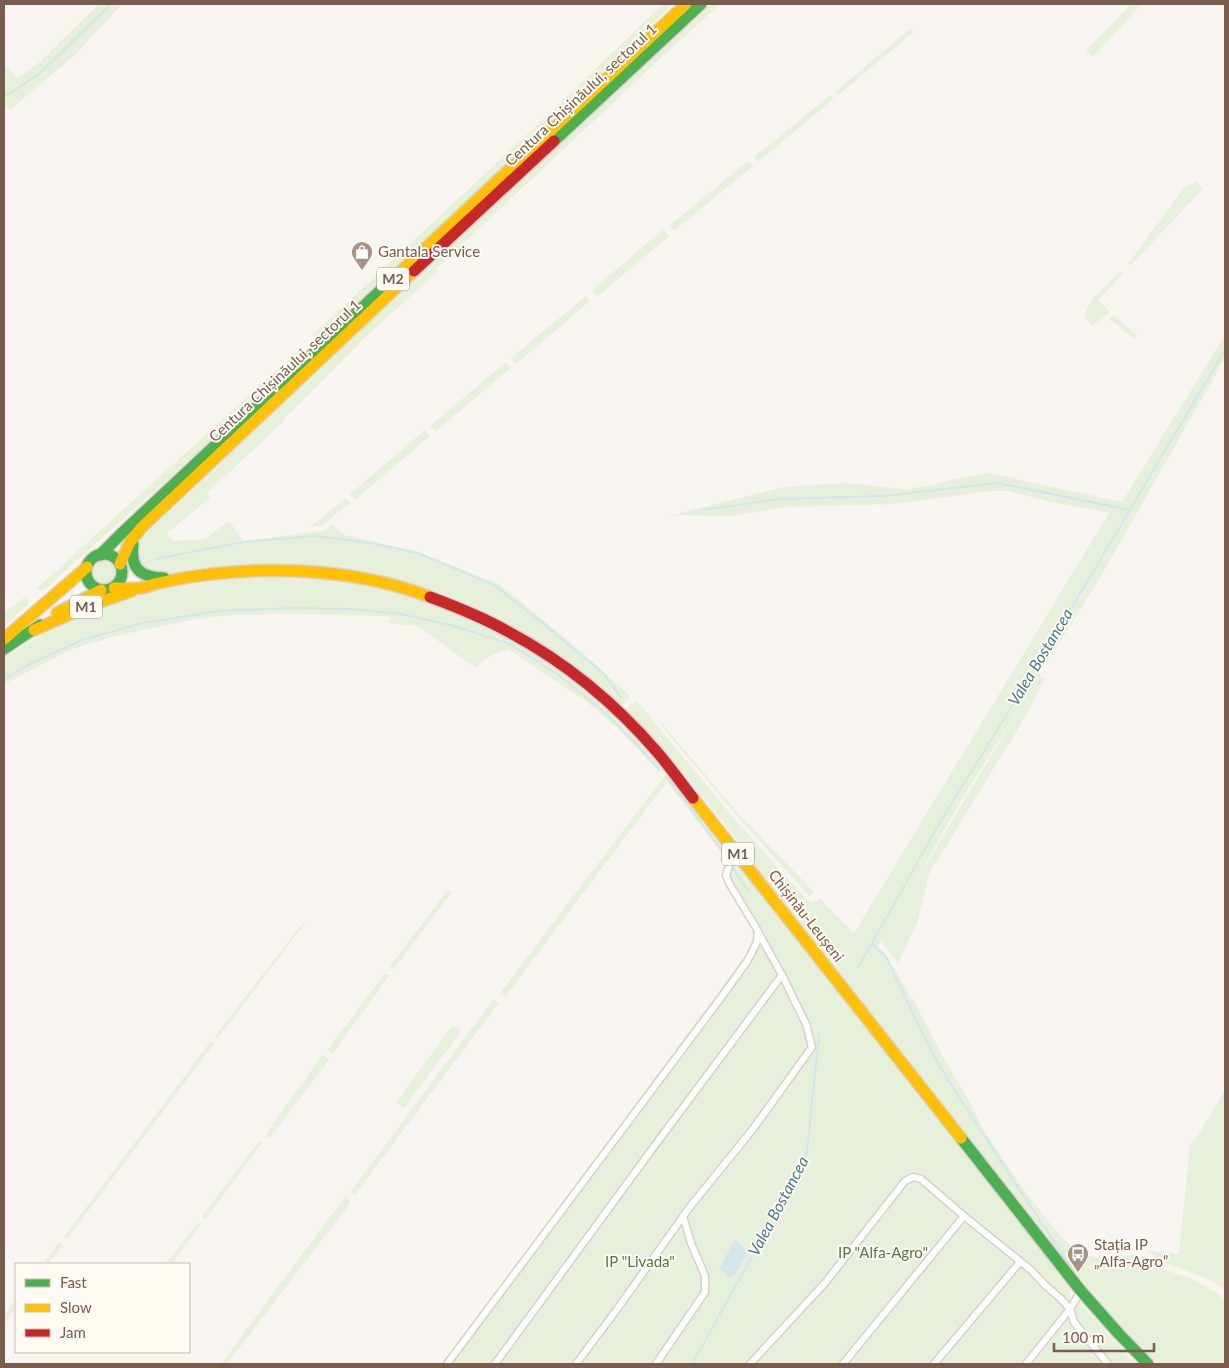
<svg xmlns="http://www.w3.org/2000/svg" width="1229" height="1368" font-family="Lato,sans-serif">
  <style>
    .green { fill: #e7f0db; fill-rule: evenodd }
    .water { fill: #d0e8ea }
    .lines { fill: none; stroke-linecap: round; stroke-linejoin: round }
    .stream { stroke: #d0e8ea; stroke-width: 2 }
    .street-casing { stroke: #d7d1cb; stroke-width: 9 }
    .fast-casing { stroke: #dad1cc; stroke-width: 14 }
    .slow-casing { stroke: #dad1cc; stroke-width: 14 }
    .jam-casing { stroke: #dad1cc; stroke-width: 14 }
    .street { stroke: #fefefd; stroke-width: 6 }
    .fast { stroke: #4caf50; stroke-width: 11 }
    .slow { stroke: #ffc107; stroke-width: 11 }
    .jam { stroke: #c62828; stroke-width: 11 }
    .labels { text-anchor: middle; stroke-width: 4; stroke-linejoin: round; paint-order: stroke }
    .shield { fill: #fffaf3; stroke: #a28b7f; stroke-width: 1 }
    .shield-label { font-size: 14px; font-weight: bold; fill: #7a5c4d }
    .street-label { font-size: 15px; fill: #7a5c4d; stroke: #fffaf3 }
    .poi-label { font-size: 15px; fill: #7a5c4d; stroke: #fffaf3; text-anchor: start }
    .park-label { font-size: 15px; fill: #537a41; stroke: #fffaf3 }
    .water-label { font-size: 16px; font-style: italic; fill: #437c86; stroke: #fffaf3 }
  </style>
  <rect width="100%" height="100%" fill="#f9f5f0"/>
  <!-- green -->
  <g class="green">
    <path d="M 99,4 L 122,4 L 74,56 L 11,109 L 4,105 L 4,66 L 5,65 L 17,78 L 41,61 Z"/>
    <path d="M 663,4 L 673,4 L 541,130 L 322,336 L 316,338 L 310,337 L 535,127 Z"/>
    <path d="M 710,4 L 721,4 L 665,54 L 436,269 L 438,271 L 433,276 L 360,342 L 356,347 L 285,418 L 283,422 L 207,493 L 210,498 L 167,533 L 173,541 L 205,539 L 229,521 L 244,541 L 322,531 L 333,525 L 345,535 L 416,551 L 499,584 L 582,652 L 629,695 L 629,698 L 622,705 L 620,704 C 594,682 568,660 539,642 C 461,592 370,566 278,565 C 249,565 220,566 191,569 C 182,570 165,575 157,574 C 152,574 145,570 140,568 L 135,554 L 139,541 L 153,527 L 429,266 Z"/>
    <path d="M 1131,4 L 1142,4 L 1093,57 L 1086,51 Z"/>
    <path d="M 911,28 L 914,32 L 838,95 L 835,92 Z"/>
    <path d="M 830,95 L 834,99 L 758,162 L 754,157 Z"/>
    <path d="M 748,161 L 753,166 L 674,231 L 669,226 Z"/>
    <path d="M 1196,182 L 1203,189 L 1130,266 L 1128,264 L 1185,187 Z"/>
    <path d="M 664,229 L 669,236 L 597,297 L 592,290 Z"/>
    <path d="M 1122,271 L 1123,273 L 1098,301 L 1110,312 L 1092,326 L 1085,317 C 1087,300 1109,282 1122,271 Z"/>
    <path d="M 586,296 L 590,301 L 516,364 L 511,358 Z"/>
    <path d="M 1114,315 L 1137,335 L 1134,339 L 1109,319 Z"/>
    <path d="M 1225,335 L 1225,358 L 1100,578 L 1039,675 L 1045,679 L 1021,724 L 929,874 L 917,924 L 898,963 L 881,941 L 878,946 L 886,955 L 915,1003 L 945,1060 L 970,1103 L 983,1129 L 1021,1186 L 1052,1226 L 1071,1247 L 1080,1253 L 1093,1257 L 1111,1257 L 1136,1254 L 1149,1258 L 1155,1267 L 1190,1278 L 1211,1290 L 1225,1299 L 1225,1364 L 1158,1364 L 1112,1316 L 1079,1276 L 762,876 L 730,831 L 672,759 L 629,711 L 627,708 L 631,704 L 637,701 L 737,822 L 807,900 C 813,904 815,903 820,899 L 854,933 L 1109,513 L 1051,502 L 1008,491 L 990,491 L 893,504 L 786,507 L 734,516 L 679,515 L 668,518 L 680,513 L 783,487 L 845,483 L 907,489 L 937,484 L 955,479 L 989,473 L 1122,502 ZM 1019,709 L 906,898 L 967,790 Z"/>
    <path d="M 301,348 L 298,362 L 43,591 L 39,591 L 37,588 Z"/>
    <path d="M 506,362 L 511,368 L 435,432 L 430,426 Z"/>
    <path d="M 425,430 L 430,436 L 355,500 L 350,494 Z"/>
    <path d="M 346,498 L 350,503 L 321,526 L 310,527 Z"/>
    <circle cx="104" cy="572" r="12"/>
    <path d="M 275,577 C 297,578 319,578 340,581 C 439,596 527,639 601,705 C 623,724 642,747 662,768 L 659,772 L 622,733 L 587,702 L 508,649 C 495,653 485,658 476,668 L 417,626 L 389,623 L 392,617 L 384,616 L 280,614 L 232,615 L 196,619 L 120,635 L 72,649 L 4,684 L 4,658 C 87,602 176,579 275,577 Z"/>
    <path d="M 25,597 L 28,600 L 28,605 L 4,626 L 4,613 Z"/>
    <path d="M 661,722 L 735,810 L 815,893 L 809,896 L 739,818 L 660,724 Z"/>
    <path d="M 666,774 L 667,774 L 724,846 L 729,858 L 726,862 L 720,862 L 722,853 L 667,782 L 505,997 L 500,993 Z"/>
    <path d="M 736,865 L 749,878 L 999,1195 L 1063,1279 L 1070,1290 L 1070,1296 L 1076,1303 L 1078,1301 L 1135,1364 L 442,1364 L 745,956 L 753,937 L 752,930 L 757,923 L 732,879 C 730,872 730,869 736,865 Z"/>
    <path d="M 447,891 L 452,892 L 393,970 L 390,966 Z"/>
    <path d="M 308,919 L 218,1038 L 215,1036 L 298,929 Z"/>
    <path d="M 384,974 L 390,975 L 332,1054 L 328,1049 Z"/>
    <path d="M 494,999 L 499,1003 L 354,1196 L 351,1191 Z"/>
    <path d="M 453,1025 L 461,1031 L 404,1108 L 396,1102 Z"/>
    <path d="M 211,1041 L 214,1044 L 67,1239 L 64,1237 Z"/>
    <path d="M 323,1054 L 329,1060 L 270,1138 L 265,1135 Z"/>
    <path d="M 1225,1090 L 1225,1290 L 1213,1281 L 1160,1261 L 1148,1250 L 1179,1254 L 1190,1144 L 1196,1139 Z"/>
    <path d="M 259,1141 L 263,1142 L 205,1220 L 202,1216 Z"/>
    <path d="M 346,1195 L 351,1202 L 349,1205 L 227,1364 L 221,1364 Z"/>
    <path d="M 197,1223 L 201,1224 L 172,1264 L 166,1264 Z"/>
    <path d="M 59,1242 L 63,1245 L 48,1264 L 43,1264 Z"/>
    <path d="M 16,1299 L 16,1307 L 4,1324 L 4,1316 Z"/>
  </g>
  <!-- water -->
  <path class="water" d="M 735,1240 L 744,1248 L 747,1255 L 735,1274 L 730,1278 L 719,1268 Z"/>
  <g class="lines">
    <!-- stream -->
    <g class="stream">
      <path d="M 4,97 L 39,74 L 111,4"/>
      <path d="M 703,510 L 779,499 L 884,496 L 997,483 L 1130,510"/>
      <path d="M 155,559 L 243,542 L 315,536 L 370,543 L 418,553 L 494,585 L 540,621 L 603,673 L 621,697"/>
      <path d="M 4,679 L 28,665 L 82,640 L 143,623 L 219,611 L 294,608 L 353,609 L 401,614 L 454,626 L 510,644 L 560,676 L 600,708 L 633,740 L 659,769"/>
      <path d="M 666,777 L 688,805 L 727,858"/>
      <path d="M 733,868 L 749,892"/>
      <path d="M 872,944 L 886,957 L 922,1032 L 940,1067 L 1011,1177 L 1073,1270"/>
      <path d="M 859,966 L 942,819 L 1037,666 L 1225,350"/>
      <path d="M 692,1364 L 803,1166 L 807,1152 L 819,1034"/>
    </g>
    <!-- street casing -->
    <g class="street-casing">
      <g id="street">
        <path d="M 447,1364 L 723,995 L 748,960 L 757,942 L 758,931 L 729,883 L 726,875 L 729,866 L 736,851"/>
        <path d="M 495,1364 L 650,1152 L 782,975 L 758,932"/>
        <path d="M 576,1364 L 618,1308 L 689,1208 L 753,1129 L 812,1047 L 806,1024 L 782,975"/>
        <path d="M 656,1364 L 705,1292 L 705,1276 L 691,1243 L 683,1216"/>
        <path d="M 750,1364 L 825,1283 L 905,1181 L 913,1177 L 921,1179 L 964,1216 L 1031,1270 L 1046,1286 L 1060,1298 L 1070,1309 L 1074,1322 L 1108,1364"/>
        <path d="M 843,1364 L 964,1216"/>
        <path d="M 934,1364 L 1020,1262"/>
        <path d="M 1026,1364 L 1070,1309 L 1081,1291"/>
      </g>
    </g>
    <!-- fast casing -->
    <g class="fast-casing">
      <g id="fast">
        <path d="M 554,141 L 701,4"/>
        <path d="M 133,544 C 130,569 140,577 164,578"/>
        <circle cx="104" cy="572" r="18"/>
        <path d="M 100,555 L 123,532 L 400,272"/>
        <path d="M 4,649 L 40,625"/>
        <path d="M 961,1138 L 1081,1291 L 1119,1334 L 1148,1364"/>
      </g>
    </g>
    <!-- slow casing -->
    <g class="slow-casing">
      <g id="slow">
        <path d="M 400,272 L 686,4"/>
        <path d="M 120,564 L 130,542 L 142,527 L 414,271"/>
        <path d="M 114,588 C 123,588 132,589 141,588 C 147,587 153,584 159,583 C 177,579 194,576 212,574 C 284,566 362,571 430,597"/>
        <path d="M 57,613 L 101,590"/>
        <path d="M 34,630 L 91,605 L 132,591"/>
        <path d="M 4,639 L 87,567"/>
        <path d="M 693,798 L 961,1138"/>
      </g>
    </g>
    <!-- jam casing -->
    <g class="jam-casing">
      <g id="jam">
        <path d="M 414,271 L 554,141"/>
        <path d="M 430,597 C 457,607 482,617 507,631 C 564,661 616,704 658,753 C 670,767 681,783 693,798"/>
      </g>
    </g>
    <!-- street -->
    <use href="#street" class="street"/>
    <!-- fast -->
    <use href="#fast" class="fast"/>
    <!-- slow -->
    <use href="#slow" class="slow"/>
    <!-- jam -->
    <use href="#jam" class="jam"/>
  </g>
  <!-- icons -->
  <defs>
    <g id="shop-pin" transform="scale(1.125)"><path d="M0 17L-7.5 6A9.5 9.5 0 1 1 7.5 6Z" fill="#a69286" stroke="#fffaf3"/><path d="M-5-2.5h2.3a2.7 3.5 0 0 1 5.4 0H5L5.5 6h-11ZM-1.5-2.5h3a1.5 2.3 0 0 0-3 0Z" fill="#fff"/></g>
    <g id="bus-pin" transform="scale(1.125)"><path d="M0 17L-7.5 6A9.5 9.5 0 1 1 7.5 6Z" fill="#a69286" stroke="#fffaf3"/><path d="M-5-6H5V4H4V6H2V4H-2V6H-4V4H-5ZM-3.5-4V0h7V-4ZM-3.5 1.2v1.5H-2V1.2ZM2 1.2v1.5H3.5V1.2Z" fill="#fff"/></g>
  </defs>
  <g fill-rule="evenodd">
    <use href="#shop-pin" x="362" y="252"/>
    <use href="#bus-pin" x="1078" y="1254"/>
  </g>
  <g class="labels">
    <!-- shield labels -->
    <g class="shield">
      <rect x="377" y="267.5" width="32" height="23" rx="4"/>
      <rect x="70" y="595.5" width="32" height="23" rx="4"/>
      <rect x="722" y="842.5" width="32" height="23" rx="4"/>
    </g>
    <g class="shield-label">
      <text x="393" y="284">M2</text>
      <text x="86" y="612">M1</text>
      <text x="738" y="859">M1</text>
    </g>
    <!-- street labels -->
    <g class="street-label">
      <text transform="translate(581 95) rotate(-43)" y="5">Centura Chișinăului, sectorul 1</text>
      <text transform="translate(285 371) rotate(-43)" y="5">Centura Chișinăului, sectorul 1</text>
      <text transform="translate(806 916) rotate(52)" y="5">Chișinău-Leușeni</text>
    </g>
    <!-- poi labels -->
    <g class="poi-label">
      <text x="378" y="257">Gantala Service</text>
      <text x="1094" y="1250">Stația IP<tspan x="1094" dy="17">„Alfa-Agro”</tspan></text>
    </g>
    <!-- park labels -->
    <g class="park-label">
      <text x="883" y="1258">IP "Alfa-Agro"</text>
      <text x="640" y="1267">IP "Livada"</text>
    </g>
    <!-- water labels -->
    <g class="water-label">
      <text transform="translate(1040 657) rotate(-59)" y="6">Valea Bostancea</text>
      <text transform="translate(778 1206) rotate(-62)" y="6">Valea Bostancea</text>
    </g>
  </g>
  <!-- border -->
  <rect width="1229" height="1368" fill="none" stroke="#7a5c4d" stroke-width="10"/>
  <!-- legend -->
  <rect x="15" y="1263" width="175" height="90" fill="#fffaf3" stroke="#cabbb1"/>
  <rect x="25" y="1279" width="25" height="8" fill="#4caf50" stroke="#cabbb1"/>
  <text x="60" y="1288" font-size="15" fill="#7a5c4d">Fast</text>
  <rect x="25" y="1304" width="25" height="8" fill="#ffc107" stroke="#cabbb1"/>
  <text x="60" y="1313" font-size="15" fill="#7a5c4d">Slow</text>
  <rect x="25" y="1329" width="25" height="8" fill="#c62828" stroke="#cabbb1"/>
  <text x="60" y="1338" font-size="15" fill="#7a5c4d">Jam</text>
  <!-- scale -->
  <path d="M1054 1343v8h100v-8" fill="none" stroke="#7a5c4d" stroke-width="2.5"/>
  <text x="1062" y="1343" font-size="15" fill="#7a5c4d" stroke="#fffaf3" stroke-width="4" paint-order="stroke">100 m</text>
</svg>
